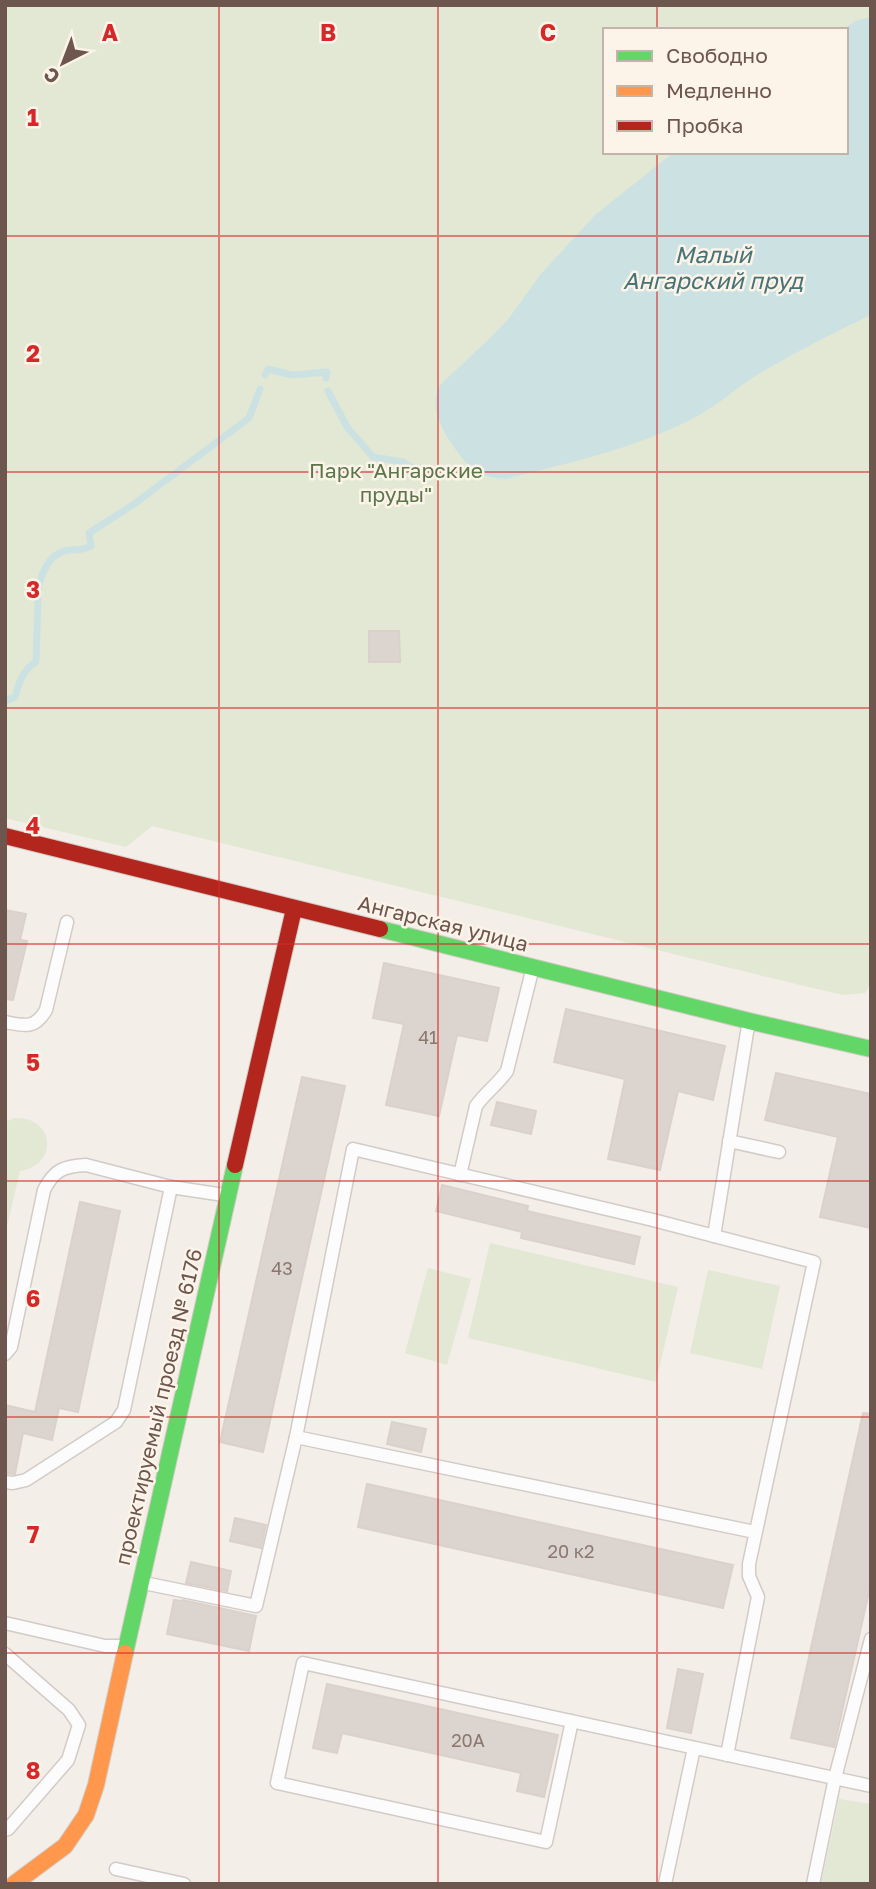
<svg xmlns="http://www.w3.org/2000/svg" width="876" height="1889" font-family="'Golos Text',sans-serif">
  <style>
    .green { fill: #e2e8d4; fill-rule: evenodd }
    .water { fill: #cce2e2 }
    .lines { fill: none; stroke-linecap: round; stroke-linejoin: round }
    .stream { stroke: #cce2e2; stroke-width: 7 }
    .building { fill: #dcd4ce; stroke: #dbd1cb; stroke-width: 2 }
    .lane-casing { stroke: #d2cbc7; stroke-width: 15 }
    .fast-casing { stroke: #d2cbc4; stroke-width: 18 }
    .slow-casing { stroke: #d2cbc4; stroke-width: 18 }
    .jam-casing { stroke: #d2cbc4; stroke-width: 18 }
    .lane { stroke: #fdfcfc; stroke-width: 12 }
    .fast { stroke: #63d668; stroke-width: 16 }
    .slow { stroke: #ff974d; stroke-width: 16 }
    .jam { stroke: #b3261e; stroke-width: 16 }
    .grid { fill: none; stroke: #d62828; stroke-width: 2; stroke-opacity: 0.55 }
    .labels { text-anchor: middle; stroke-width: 5; stroke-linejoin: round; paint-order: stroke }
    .number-label { font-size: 18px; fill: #8b7870 }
    .park-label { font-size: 21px; fill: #5b774a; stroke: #fcf3e9 }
    .street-label { font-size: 21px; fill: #6d564d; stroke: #fcf3e9 }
    .water-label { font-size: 23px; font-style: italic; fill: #477377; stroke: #fcf3e9 }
    .grid-label { font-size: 23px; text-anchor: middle; font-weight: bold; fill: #d62828; stroke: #fcf3e9; stroke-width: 5; stroke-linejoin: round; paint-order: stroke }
  </style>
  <rect width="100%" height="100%" fill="#f3eee8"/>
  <!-- green -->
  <g class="green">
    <path d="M 5,5 L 871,5 L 871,983 L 865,993 L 843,995 L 796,984 L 152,826 L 126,847 L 5,818 ZM 605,30 L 846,30 L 846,152 L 605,152 Z"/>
    <path d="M 14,1118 C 55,1116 59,1165 20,1171 L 5,1235 L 5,1122 Z"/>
    <path d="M 490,1243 L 678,1287 L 656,1382 L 468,1338 Z"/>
    <path d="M 428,1268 L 471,1279 L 447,1365 L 405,1353 Z"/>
    <path d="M 708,1270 L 780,1286 L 762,1369 L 690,1353 Z"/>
    <path d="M 839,1799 L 871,1804 L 871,1884 L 821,1884 Z"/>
  </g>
  <!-- water -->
  <path class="water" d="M 871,17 L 871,315 C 832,333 794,353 757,375 C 737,387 720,404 699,415 C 640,448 571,462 506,479 C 495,478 484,477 475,470 C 467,466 462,458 456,450 C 443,432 428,408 440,385 L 492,336 L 509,318 L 540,275 L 595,215 L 674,152 L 846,152 L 846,30 L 843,30 L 855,21 Z"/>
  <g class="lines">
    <!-- stream -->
    <g class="stream">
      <path d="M 265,375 L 268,369 L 292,375 L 327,372 L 326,378"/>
      <path d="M 328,391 L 347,427 L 373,457 L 403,462 L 411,467 L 428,470"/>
      <path d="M 38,590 C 41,574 49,553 68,550 C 78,549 82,551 91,546 L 89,533 L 134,504 L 249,418 L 260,389"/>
      <path d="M 5,701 L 15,697 C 19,683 23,669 36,662 L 38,598"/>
    </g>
  </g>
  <!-- building -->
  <g class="building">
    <path d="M 369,631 L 399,631 L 400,662 L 369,662 Z"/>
    <path d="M 5,910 L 26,914 L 20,940 L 27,941 L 13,1000 L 5,999 Z"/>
    <path d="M 384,963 L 499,988 L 487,1041 L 457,1035 L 439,1116 L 386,1105 L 404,1024 L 373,1018 Z"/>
    <path d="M 566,1009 L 725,1046 L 713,1100 L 678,1091 L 660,1170 L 608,1159 L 625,1079 L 554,1062 Z"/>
    <path d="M 776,1073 L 871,1094 L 871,1228 L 820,1217 L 838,1137 L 765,1120 Z"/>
    <path d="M 302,1077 L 345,1086 L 263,1452 L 220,1442 Z"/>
    <path d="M 497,1102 L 536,1111 L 531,1134 L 491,1125 Z"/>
    <path d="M 442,1185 L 528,1206 L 527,1211 L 640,1237 L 634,1264 L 521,1238 L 522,1232 L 436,1211 Z"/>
    <path d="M 80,1202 L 120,1211 L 78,1412 L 59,1408 L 52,1440 L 23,1433 L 15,1474 L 5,1473 L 5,1405 L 35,1412 Z"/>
    <path d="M 863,1413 L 871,1414 L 871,1583 L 834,1747 L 791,1738 Z"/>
    <path d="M 392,1422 L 426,1429 L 421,1452 L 387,1444 Z"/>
    <path d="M 367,1484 L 733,1565 L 723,1608 L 358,1527 Z"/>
    <path d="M 235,1518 L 266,1525 L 261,1548 L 230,1541 Z"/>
    <path d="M 191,1562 L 231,1571 L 227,1591 L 186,1583 Z"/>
    <path d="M 174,1600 L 182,1601 L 183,1600 L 256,1616 L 249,1651 L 167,1634 Z"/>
    <path d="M 678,1669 L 703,1674 L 691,1733 L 667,1728 Z"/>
    <path d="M 327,1684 L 558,1735 L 544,1797 L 517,1791 L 521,1773 L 342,1733 L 337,1753 L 313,1748 Z"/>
  </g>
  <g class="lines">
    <!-- lane casing -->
    <g class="lane-casing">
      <g id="lane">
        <path d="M 5,1022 C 25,1026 35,1029 46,1010 L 67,922"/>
        <path d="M 729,1141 L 779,1152"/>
        <path d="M 460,1175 L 476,1106 C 485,1093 498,1084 507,1071 L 532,971"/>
        <path d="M 714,1236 L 748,1026"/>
        <path d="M 5,1354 L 11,1347 L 44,1190 C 54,1170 64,1166 86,1165 L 171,1187 L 224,1195"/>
        <path d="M 5,1482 L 13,1483 L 26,1480 L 116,1422 L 124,1410 L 171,1187"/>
        <path d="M 144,1583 L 256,1606 L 296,1437"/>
        <path d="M 5,1623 L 105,1646 L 122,1646"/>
        <path d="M 5,1654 L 69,1710 L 79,1725 L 68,1760 L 8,1829 L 5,1830"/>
        <path d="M 572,1721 L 546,1842 L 277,1783 L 303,1663 L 871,1786"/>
        <path d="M 727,1755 L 758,1597 L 749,1576 L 749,1564 L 814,1262 L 653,1220 L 353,1149 L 296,1437 L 755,1532"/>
        <path d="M 116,1869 L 184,1884"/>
        <path d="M 665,1884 L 694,1748"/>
        <path d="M 813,1884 L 835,1778 L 871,1639"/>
      </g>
    </g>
    <!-- fast casing -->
    <g class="fast-casing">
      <g id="fast">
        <path d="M 380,929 L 749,1021 L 871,1049"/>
        <path d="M 125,1653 L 235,1165"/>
      </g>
    </g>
    <!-- slow casing -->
    <g class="slow-casing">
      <path id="slow" d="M 14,1884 L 65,1846 L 86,1815 L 96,1785 L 125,1653"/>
    </g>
    <!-- jam casing -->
    <g class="jam-casing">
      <g id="jam">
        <path d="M 5,836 L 380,929"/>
        <path d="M 235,1165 L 294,909"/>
      </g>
    </g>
    <!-- lane -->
    <use href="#lane" class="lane"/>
    <!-- fast -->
    <use href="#fast" class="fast"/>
    <!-- slow -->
    <use href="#slow" class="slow"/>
    <!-- jam -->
    <use href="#jam" class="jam"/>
  </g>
  <!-- grid -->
  <path class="grid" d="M 219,5 L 219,1884M 438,5 L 438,1884M 657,5 L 657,30M 657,152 L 657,1884M 5,236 L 871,236M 5,472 L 871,472M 5,708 L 871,708M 5,944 L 871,944M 5,1181 L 871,1181M 5,1417 L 871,1417M 5,1653 L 871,1653"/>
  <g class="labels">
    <!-- number labels -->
    <g class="number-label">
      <text x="428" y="1044">41</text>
      <text x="282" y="1275">43</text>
      <text x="571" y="1558">20 к2</text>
      <text x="468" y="1747">20А</text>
    </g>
    <!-- park labels -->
    <g class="park-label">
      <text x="396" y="478">Парк "Ангарские<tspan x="396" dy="24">пруды"</tspan></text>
    </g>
    <!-- street labels -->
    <g class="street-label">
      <text transform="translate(443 924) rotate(14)" y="7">Ангарская улица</text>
      <text transform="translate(159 1407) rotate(-77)" y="7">проектируемый проезд № 6176</text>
    </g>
    <!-- water labels -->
    <g class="water-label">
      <text x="713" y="263">Малый<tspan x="713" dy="26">Ангарский пруд</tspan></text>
    </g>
  </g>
  <g class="grid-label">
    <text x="110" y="41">A</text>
    <text x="328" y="41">B</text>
    <text x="548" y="41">C</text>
    <text x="33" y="126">1</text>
    <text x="33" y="362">2</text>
    <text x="33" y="598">3</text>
    <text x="33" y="834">4</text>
    <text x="33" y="1071">5</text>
    <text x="33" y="1307">6</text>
    <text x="33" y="1543">7</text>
    <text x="33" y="1779">8</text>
  </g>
  <!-- border -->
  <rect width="876" height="1889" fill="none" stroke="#6d564d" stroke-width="14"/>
  <!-- legend -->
  <rect x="603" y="28" width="245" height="126" fill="#fcf3e9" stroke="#c3b4ab" stroke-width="2"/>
  <rect x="617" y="51" width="35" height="10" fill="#63d668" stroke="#c3b4ab" stroke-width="2"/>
  <text x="666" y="63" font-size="21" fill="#6d564d">Свободно</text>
  <rect x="617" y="86" width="35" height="10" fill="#ff974d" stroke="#c3b4ab" stroke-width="2"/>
  <text x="666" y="98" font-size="21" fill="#6d564d">Медленно</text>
  <rect x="617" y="121" width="35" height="10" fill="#b3261e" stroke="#c3b4ab" stroke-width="2"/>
  <text x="666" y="133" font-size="21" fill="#6d564d">Пробка</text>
  <!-- north arrow -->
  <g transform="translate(63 63) rotate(222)" stroke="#fcf3e9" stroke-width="5" paint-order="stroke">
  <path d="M0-5L12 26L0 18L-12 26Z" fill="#6d564d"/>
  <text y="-10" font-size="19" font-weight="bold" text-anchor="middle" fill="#6d564d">С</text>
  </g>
</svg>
